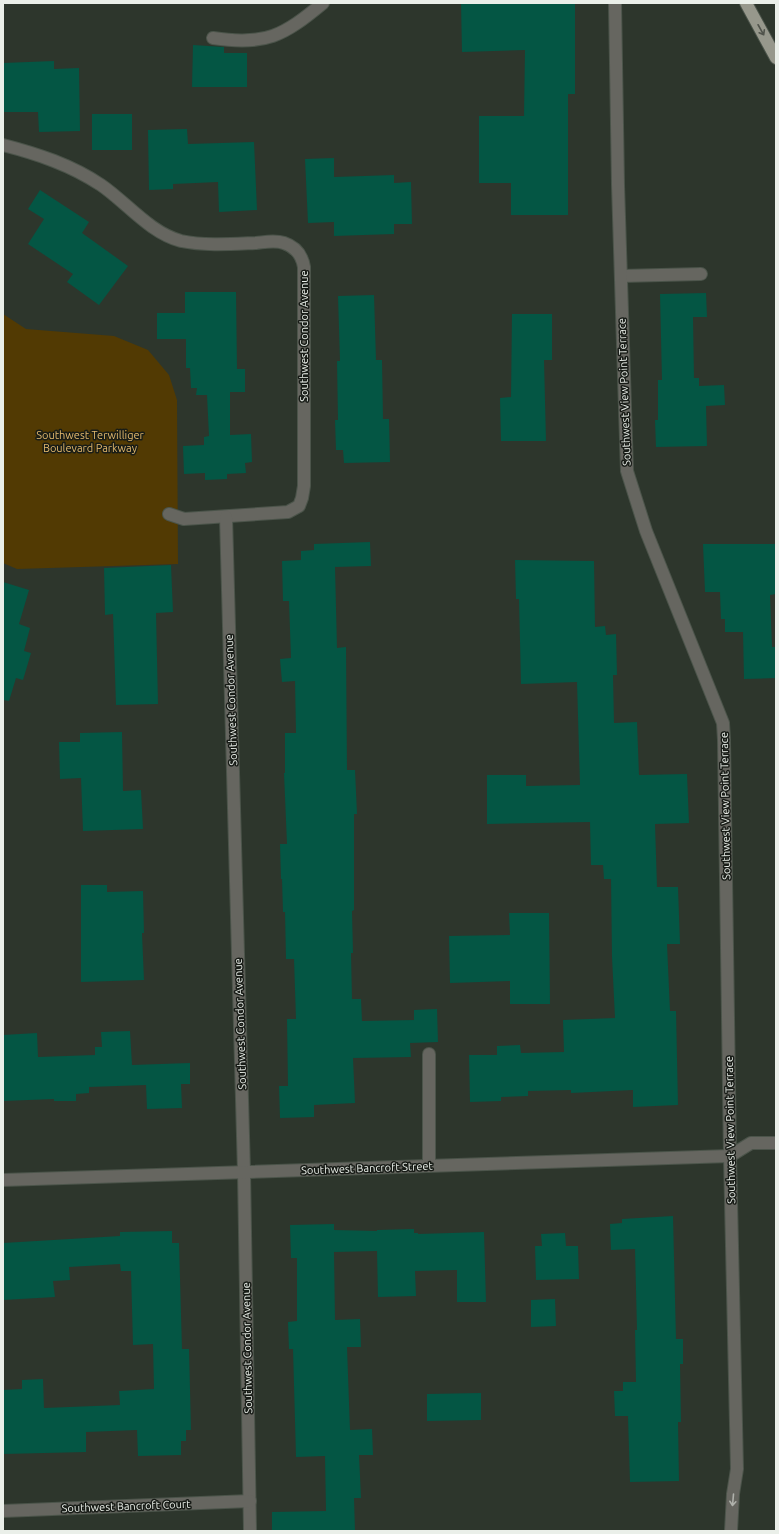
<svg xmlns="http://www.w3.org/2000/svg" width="779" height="1534" font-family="Ubuntu,sans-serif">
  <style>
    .green { fill: #523a03 }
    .building { fill: #045644 }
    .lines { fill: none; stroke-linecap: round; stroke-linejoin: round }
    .lane-casing { stroke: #4b544a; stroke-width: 14 }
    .street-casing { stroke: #4b544a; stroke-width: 14 }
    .primary-casing { stroke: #4b544a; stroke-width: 14 }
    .lane { stroke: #666660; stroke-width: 12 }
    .street { stroke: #666660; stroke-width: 12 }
    .primary { stroke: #97988c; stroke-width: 12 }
    .oneway { stroke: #51544c }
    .oneway2 { stroke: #afb1ab }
    .labels { text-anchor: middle; stroke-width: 3; stroke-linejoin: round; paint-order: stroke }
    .street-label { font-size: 11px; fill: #eaefe9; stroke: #181c17 }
    .park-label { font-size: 11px; fill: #e3b96c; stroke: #181c17 }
  </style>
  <rect width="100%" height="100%" fill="#2d362c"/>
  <!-- green -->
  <path class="green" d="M 3,314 L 26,329 L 114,336 L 148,350 L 169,375 L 177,400 L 178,564 L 17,569 L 3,563 Z"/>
  <!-- building -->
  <g class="building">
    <path d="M 461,3 L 575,3 L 575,94 L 568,94 L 568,215 L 511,215 L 511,183 L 479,183 L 479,116 L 524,116 L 525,50 L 462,52 Z"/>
    <path d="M 193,45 L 224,47 L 224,53 L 247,53 L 247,87 L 192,87 Z"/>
    <path d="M 54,61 L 54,69 L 79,68 L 80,131 L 39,132 L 38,112 L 3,112 L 3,63 Z"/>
    <rect x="92" y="114" width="40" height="36"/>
    <path d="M 187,129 L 188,144 L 254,142 L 257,210 L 219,212 L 218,182 L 173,184 L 173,189 L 149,190 L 148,130 Z"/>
    <path d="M 334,158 L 334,177 L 394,175 L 394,183 L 411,182 L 412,224 L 394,224 L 394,234 L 334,236 L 334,222 L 308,223 L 305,159 Z"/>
    <path d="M 40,190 L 89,222 L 82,233 L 128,266 L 99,305 L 67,282 L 73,274 L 28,244 L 44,219 L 28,209 Z"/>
    <path d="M 185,292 L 236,292 L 237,369 L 245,369 L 245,392 L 230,392 L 230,435 L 251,434 L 252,462 L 245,463 L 246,473 L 227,474 L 227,479 L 205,480 L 205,473 L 184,474 L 183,446 L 204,445 L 204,437 L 209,436 L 207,395 L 196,395 L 197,388 L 191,388 L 190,368 L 186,368 L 186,339 L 157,339 L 157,313 L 185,313 Z"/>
    <path d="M 706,293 L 707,317 L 693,317 L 694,378 L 699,378 L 699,386 L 724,385 L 725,405 L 706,406 L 707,446 L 656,447 L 655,420 L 658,420 L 658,380 L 662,380 L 660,294 Z"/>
    <path d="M 374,295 L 376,360 L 382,360 L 383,419 L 389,419 L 390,462 L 344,463 L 343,450 L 336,450 L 335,420 L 338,420 L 337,361 L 340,361 L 338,296 Z"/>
    <path d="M 512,314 L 552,314 L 552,360 L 544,360 L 546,441 L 501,441 L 500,398 L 511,397 Z"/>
    <path d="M 370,542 L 371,566 L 335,567 L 337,648 L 346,647 L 347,770 L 355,770 L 357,814 L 354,814 L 354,910 L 352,911 L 353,953 L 351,953 L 352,999 L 361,999 L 362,1021 L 414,1020 L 414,1010 L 437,1009 L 438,1042 L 410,1043 L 411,1057 L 353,1058 L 355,1103 L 314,1105 L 314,1117 L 280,1118 L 279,1086 L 288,1086 L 287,1019 L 296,1019 L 294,959 L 286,959 L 285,912 L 283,912 L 282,879 L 281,879 L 280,844 L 287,844 L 284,773 L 285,773 L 285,733 L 296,733 L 295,681 L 282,682 L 280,659 L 291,658 L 289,601 L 283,601 L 282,561 L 301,560 L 301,551 L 314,550 L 314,544 Z"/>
    <path d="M 703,544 L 776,544 L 776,594 L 770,595 L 772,647 L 776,647 L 776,678 L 744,679 L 743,632 L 725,632 L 725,619 L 721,619 L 720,592 L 705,592 Z"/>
    <path d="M 515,560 L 594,561 L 595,627 L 605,626 L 606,635 L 616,634 L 617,675 L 613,675 L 614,723 L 637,722 L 639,775 L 687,774 L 689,823 L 655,824 L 657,887 L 678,887 L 680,944 L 667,944 L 670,1011 L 676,1011 L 678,1105 L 633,1107 L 633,1090 L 571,1093 L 571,1090 L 528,1091 L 528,1096 L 501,1097 L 501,1101 L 470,1102 L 469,1055 L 497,1055 L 497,1046 L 520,1045 L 521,1053 L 564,1052 L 563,1020 L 615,1018 L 612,957 L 611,879 L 604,879 L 603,865 L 591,865 L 590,822 L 487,824 L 487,775 L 526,775 L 526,786 L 580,785 L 577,682 L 521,684 L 519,599 L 516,599 Z"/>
    <path d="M 171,565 L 173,612 L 156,613 L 158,704 L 116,705 L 113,614 L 105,615 L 104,568 Z"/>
    <path d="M 3,582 L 29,590 L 19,624 L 30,628 L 24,651 L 31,653 L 23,680 L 16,678 L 9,701 L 3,700 Z"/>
    <path d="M 122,732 L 123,791 L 141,790 L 143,829 L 83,831 L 81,778 L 60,779 L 59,742 L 80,742 L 80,733 Z"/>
    <path d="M 81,885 L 107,885 L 107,892 L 143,891 L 144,933 L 142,933 L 144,980 L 81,982 Z"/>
    <path d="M 509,913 L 549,913 L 550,1004 L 510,1004 L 510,981 L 450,983 L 449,936 L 510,935 Z"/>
    <path d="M 130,1031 L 132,1065 L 190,1063 L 190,1084 L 181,1084 L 182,1108 L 147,1109 L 146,1085 L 89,1087 L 89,1093 L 76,1094 L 76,1101 L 54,1101 L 54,1099 L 3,1101 L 3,1035 L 37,1033 L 38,1057 L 95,1055 L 95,1047 L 102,1047 L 101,1032 Z"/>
    <path d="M 673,1216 L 676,1339 L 683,1339 L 683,1364 L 680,1364 L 681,1422 L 678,1422 L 679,1481 L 630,1482 L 628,1416 L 615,1416 L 614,1391 L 623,1391 L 623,1382 L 636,1382 L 635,1330 L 637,1330 L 635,1249 L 611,1250 L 610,1224 L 622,1223 L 622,1219 Z"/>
    <path d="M 334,1224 L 334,1230 L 377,1231 L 377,1230 L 414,1229 L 414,1233 L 418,1233 L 418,1234 L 484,1232 L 486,1302 L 457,1302 L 457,1270 L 415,1271 L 416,1296 L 378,1297 L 377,1251 L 334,1252 L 335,1320 L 360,1319 L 361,1347 L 347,1347 L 350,1430 L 372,1429 L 373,1455 L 359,1455 L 361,1498 L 354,1498 L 355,1531 L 272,1531 L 272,1512 L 326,1511 L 325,1456 L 296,1457 L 293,1349 L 289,1349 L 288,1322 L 297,1321 L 297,1258 L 291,1258 L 290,1225 Z"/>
    <path d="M 172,1231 L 172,1243 L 179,1243 L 182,1349 L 189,1349 L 191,1430 L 186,1430 L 186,1441 L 181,1441 L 181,1455 L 138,1456 L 137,1430 L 86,1432 L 86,1452 L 3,1454 L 3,1390 L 22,1389 L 22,1380 L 43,1379 L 44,1408 L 120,1405 L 119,1391 L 154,1389 L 153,1344 L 133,1345 L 131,1271 L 121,1271 L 120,1264 L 69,1267 L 70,1280 L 53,1281 L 55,1297 L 3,1300 L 3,1243 L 120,1236 L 120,1232 Z"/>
    <path d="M 565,1233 L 566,1246 L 578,1246 L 579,1279 L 536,1280 L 535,1246 L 542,1246 L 541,1234 Z"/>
    <path d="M 555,1299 L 556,1326 L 531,1327 L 531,1300 Z"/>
    <path d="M 481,1393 L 481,1420 L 427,1421 L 427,1394 Z"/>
  </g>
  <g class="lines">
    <!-- lane casing -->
    <g class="lane-casing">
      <g id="lane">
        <path d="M 621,276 L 701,274"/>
        <path d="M 429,1054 L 429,1166"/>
      </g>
    </g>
    <!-- street casing -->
    <g class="street-casing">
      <g id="street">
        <path d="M 615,3 L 618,185 L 627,471 L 646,531 L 723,723 L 724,740 L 730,1156 L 737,1469 L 733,1494 L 731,1531"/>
        <path d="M 213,38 C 266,46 283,36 323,3"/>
        <path d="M 3,145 C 38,154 71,165 101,185 C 126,202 150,233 181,241 C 205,246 232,244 256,243 C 266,242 275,240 284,243 C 296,247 302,255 304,267 L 304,486 L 302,498 L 299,506 L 288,512 L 184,519 L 169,514"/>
        <path d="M 226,517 L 244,1172 L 250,1531"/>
        <path d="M 3,1180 L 730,1156 L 751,1143 L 776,1143"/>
        <path d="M 3,1511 L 250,1501"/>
      </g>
    </g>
    <!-- primary casing -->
    <g class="primary-casing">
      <path id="primary" d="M 746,3 L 776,58"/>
    </g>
    <!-- lane -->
    <use href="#lane" class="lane"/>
    <!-- street -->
    <use href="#street" class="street"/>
    <!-- primary -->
    <use href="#primary" class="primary"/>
  </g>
  <!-- one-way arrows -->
  <defs><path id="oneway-shaft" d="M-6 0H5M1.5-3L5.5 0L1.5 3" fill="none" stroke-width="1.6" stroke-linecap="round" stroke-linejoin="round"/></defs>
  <use class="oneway" href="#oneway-shaft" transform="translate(761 30) rotate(61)"/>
  <use class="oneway2" href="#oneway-shaft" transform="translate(733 1500) rotate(95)"/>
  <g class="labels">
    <!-- street labels -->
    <g class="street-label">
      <text transform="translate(304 336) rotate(-90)" y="4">Southwest Condor Avenue</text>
      <text transform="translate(624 392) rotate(-92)" y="4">Southwest View Point Terrace</text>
      <text transform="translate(231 700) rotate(-92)" y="4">Southwest Condor Avenue</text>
      <text transform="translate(725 806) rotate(-91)" y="4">Southwest View Point Terrace</text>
      <text transform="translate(240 1024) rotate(-92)" y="4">Southwest Condor Avenue</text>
      <text transform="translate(730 1130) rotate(-91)" y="4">Southwest View Point Terrace</text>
      <text transform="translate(367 1168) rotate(-2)" y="4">Southwest Bancroft Street</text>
      <text transform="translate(247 1348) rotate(-91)" y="4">Southwest Condor Avenue</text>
      <text transform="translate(126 1506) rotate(-2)" y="4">Southwest Bancroft Court</text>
    </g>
    <!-- park labels -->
    <g class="park-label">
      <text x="90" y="439">Southwest Terwilliger<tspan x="90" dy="13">Boulevard Parkway</tspan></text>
    </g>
  </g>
  <!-- border -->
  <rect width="779" height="1534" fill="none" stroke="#eaefe9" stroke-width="8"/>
</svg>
